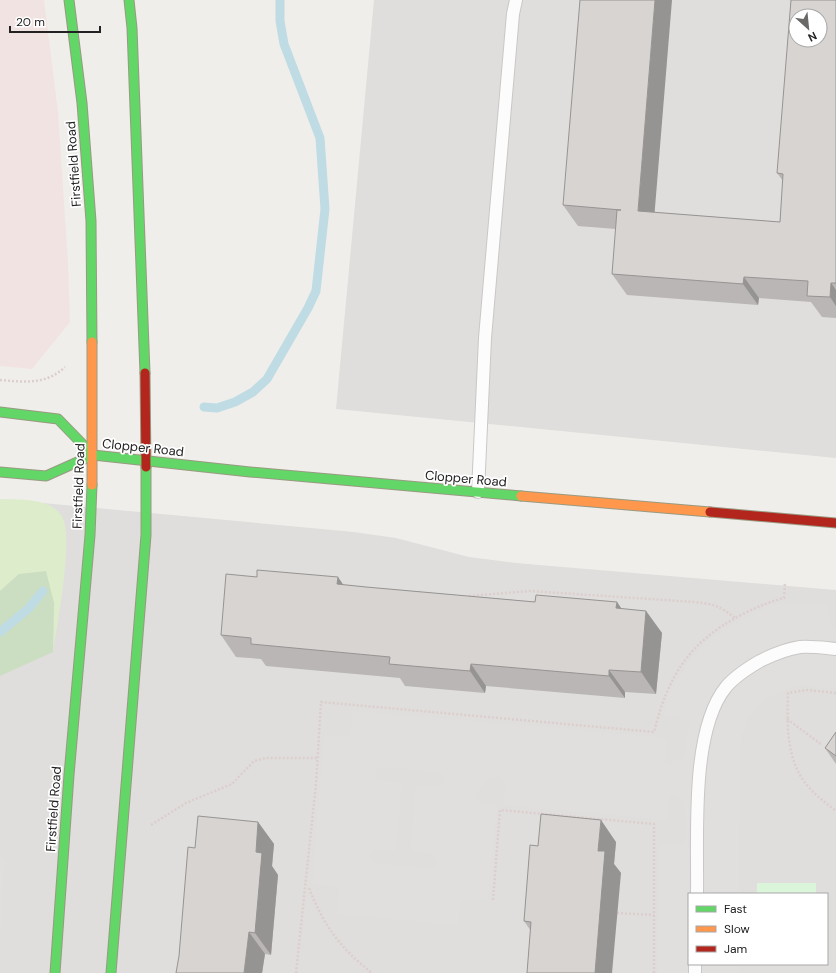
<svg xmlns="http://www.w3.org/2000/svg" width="836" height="973" font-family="'DM Sans',sans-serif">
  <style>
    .residential { fill: #dfdedc; fill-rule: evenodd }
    .commercial { fill: #f1e3e1 }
    .grass { fill: #ddeccb }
    .forest { fill: #cbdec1 }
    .park { fill: #daf5da }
    .parking { fill: #e0dfde; fill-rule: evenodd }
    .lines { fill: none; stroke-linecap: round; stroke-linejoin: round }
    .stream { stroke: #bfdbe3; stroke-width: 9 }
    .lane-casing { stroke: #c9c8c7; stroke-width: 14 }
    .fast-casing { stroke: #999a82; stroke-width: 11 }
    .slow-casing { stroke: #999a82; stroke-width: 11 }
    .jam-casing { stroke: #999a82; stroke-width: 11 }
    .path { stroke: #dccecd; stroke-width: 2.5; stroke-dasharray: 2 2; stroke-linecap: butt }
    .lane { stroke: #fdfcfc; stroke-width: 12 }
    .fast { stroke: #63d668; stroke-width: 9 }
    .slow { stroke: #ff974d; stroke-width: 9 }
    .jam { stroke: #b3261e; stroke-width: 9 }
    .wall { fill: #b9b6b5 }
    .shaded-wall { fill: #969493 }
    .building { fill: #d7d4d2; stroke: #969493; fill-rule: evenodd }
    .labels { text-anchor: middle; stroke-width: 3.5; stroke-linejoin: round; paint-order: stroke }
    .street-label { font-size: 13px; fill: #222; stroke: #fff }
  </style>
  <rect width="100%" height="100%" fill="#f0eeeb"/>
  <!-- residential -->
  <g class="residential">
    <path d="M 374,0 L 836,0 L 836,458 L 336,409 ZM 796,16 L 820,16 L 820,40 L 796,40 Z"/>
    <path d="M 0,499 L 354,532 L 396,538 L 469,557 L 516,563 L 836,590 L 836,973 L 0,973 ZM 689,894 L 827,894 L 827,964 L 689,964 Z"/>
  </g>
  <!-- commercial -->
  <path class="commercial" d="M 0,0 L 44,0 L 58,112 L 68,263 L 70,322 L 32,369 L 0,366 Z"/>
  <!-- grass -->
  <path class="grass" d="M 0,499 C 19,500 48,497 61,515 C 75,533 57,625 53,652 L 54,603 L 19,574 L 0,591 Z"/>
  <!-- forest -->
  <path class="forest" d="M 46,571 L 54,603 L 53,652 L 0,676 L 0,591 L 19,574 Z"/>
  <!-- park -->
  <rect class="park" x="757" y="883" width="59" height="11"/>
  <!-- parking -->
  <g class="parking">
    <path d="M 792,603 L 826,605 L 832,627 L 836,633 L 836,688 L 799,685 L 792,687 L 765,700 L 750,715 L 742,737 L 740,748 L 739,894 L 689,894 L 689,964 L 739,964 L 739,973 L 658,973 L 659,844 L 686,843 L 685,806 L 682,799 L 673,793 L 670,795 L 667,820 L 504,805 L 505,781 L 499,776 L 488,780 L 481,786 L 476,799 L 480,803 L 497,805 L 488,900 L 461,899 L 458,925 L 337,914 L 339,892 L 337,887 L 312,884 L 324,735 L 350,737 L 353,711 L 667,738 L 665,760 L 665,763 L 670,765 L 681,760 L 685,755 L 690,721 L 664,714 L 669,695 L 688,662 L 713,637 L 731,625 L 769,606 L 777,604 ZM 386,767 L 440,772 L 444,776 L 444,782 L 440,786 L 416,785 L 410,851 L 433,854 L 438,862 L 435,867 L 429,868 L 374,863 L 369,860 L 368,855 L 371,850 L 396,850 L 402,783 L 377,780 L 375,774 L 376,769 Z"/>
    <path d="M 0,857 L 4,858 L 0,940 Z"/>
  </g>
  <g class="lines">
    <!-- stream -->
    <g class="stream">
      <path d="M 204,407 L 217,408 L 235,402 L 253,392 L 267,379 L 308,308 L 316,291 L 325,209 L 320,138 L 284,44 L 280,21 L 280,0"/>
      <path d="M 0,632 L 28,609 L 43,591"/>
    </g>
    <!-- lane casing -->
    <g class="lane-casing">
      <g id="lane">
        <path d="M 478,492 L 485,338 L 513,14 L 516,0"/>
        <path d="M 697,894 C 698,838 690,731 726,687 C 735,676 748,668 760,661 C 772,655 786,649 800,647 C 811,646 825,648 836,649"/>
        <path d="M 695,973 L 695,964"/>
      </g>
    </g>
    <!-- fast casing -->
    <g class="fast-casing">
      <g id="fast">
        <path d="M 69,0 L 82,103 L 91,221 L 92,342"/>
        <path d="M 129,0 L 132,28 L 145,373"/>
        <path d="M 0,412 L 58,419 L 93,455"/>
        <path d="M 0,472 L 46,476 L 93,455 L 250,472 L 521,496"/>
        <path d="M 55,973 L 69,775 L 90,535 L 92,485"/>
        <path d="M 111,973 L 146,535 L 146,467"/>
      </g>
    </g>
    <!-- slow casing -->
    <g class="slow-casing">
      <g id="slow">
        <path d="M 92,485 L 92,342"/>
        <path d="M 521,496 L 710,512"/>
      </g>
    </g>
    <!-- jam casing -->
    <g class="jam-casing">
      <g id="jam">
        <path d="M 145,373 L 146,467"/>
        <path d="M 710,512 L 836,523"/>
      </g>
    </g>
    <!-- path -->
    <g class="path">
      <path d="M 0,380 C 24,382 46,385 65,367"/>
      <path d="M 469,596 L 530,591 L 695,602 C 714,604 720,606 735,618"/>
      <path d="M 836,693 L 807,690 L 788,693 C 787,723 786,759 806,784 C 815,795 826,803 836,811"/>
      <path d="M 787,719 L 822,745"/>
      <path d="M 151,825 L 186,803 L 232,784 L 254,761 L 266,758 L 318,758"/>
      <path d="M 309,888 C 324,926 340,948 372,973"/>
      <path d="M 493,900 L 500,810 L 654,824 L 654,973"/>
      <path d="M 617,913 L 654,915"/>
      <path d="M 296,973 L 316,784 L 321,702 L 654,732 C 668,676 689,642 741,615 C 755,608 768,602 784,598 L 785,582"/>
    </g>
    <!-- lane -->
    <use href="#lane" class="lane"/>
    <!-- fast -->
    <use href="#fast" class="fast"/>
    <!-- slow -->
    <use href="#slow" class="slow"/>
    <!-- jam -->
    <use href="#jam" class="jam"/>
  </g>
  <!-- wall -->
  <g class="wall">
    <path d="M 836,0 L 836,318 L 822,317 L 811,302 L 759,298 L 758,305 L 627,295 L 612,274 L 616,229 L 578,226 L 563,205 L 780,222 L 783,181 L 777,173 Z"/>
    <path d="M 343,585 L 366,587 L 535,602 L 617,602 L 621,609 L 646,611 L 662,633 L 656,694 L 625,692 L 625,698 L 486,686 L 485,693 L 405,686 L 400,678 L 266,666 L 261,659 L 236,657 L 221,635 Z"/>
    <path d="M 836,732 L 836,764 L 825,748 Z"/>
    <path d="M 258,822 L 274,844 L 272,866 L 278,875 L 271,955 L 265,954 L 262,973 L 195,848 Z"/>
    <path d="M 616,842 L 614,864 L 621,873 L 531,931 L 524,921 L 538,846 Z"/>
  </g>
  <!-- shaded-wall -->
  <g class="shaded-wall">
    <path d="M 655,0 L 672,0 L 653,232 L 638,211 Z"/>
    <path d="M 744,277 L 759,298 L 758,305 L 743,284 Z"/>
    <path d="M 831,283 L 836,290 L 836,306 L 830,297 Z"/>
    <path d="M 338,577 L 353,599 L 337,584 Z"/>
    <path d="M 617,602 L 632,624 L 616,608 Z"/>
    <path d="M 646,611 L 662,633 L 656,694 L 641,672 Z"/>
    <path d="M 471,664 L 486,686 L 485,693 L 470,671 Z"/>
    <path d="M 609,670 L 625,692 L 625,698 L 609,676 Z"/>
    <path d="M 601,820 L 616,842 L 614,864 L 621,873 L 612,973 L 595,973 L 598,851 Z"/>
    <path d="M 258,822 L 274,844 L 272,866 L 278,875 L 271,955 L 255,933 L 256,852 Z"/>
    <path d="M 249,932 L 265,954 L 262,973 L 244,973 Z"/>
  </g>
  <!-- building -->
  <g class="building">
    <path d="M 580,0 L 655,0 L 638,211 L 780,222 L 783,174 L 777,173 L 791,0 L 836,0 L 836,283 L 831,283 L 830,297 L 807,296 L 808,281 L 744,277 L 743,284 L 612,274 L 617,210 L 621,210 L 563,205 ZM 796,16 L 820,16 L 820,40 L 796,40 Z"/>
    <path d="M 257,570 L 338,577 L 337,584 L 366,587 L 535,602 L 536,595 L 617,602 L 616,608 L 646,611 L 641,672 L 609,670 L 609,676 L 471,664 L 470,671 L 389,664 L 390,657 L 251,644 L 251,638 L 221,635 L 226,574 L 257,577 Z"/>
    <path d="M 836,732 L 836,756 L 825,748 Z"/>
    <path d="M 541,814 L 601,820 L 598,851 L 605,851 L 595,973 L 527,973 L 531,922 L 524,921 L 530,845 L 538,846 Z"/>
    <path d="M 198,816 L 258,822 L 256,852 L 262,853 L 255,933 L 249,932 L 244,973 L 176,973 L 179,956 L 188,847 L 195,848 Z"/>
  </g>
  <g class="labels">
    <!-- street labels -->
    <g class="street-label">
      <text transform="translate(73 164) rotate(-94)" y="5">Firstfield Road</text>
      <text transform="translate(143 447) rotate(6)" y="5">Clopper Road</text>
      <text transform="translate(466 478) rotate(5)" y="5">Clopper Road</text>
      <text transform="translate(78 486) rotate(-88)" y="5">Firstfield Road</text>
      <text transform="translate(53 809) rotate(-86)" y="5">Firstfield Road</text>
    </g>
  </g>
  <!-- legend -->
  <rect x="688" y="893" width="140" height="72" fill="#ffffff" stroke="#a7a7a7"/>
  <rect x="696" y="906" width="20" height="6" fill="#63d668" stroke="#a7a7a7"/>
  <text x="724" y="913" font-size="12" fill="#222222">Fast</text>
  <rect x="696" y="926" width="20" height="6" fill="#ff974d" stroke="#a7a7a7"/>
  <text x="724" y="933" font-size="12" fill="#222222">Slow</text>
  <rect x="696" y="946" width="20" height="6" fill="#b3261e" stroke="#a7a7a7"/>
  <text x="724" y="953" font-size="12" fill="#222222">Jam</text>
  <!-- north arrow -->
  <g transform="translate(808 28) rotate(153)"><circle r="19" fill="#ffffff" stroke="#a7a7a7"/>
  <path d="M0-3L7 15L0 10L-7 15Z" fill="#6a6968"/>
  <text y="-6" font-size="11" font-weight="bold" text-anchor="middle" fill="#222222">N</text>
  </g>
  <!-- scale -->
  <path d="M10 26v6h90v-6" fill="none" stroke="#222222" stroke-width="2"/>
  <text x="16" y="26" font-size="12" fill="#222222" stroke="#ffffff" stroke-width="3" paint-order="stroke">20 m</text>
</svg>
